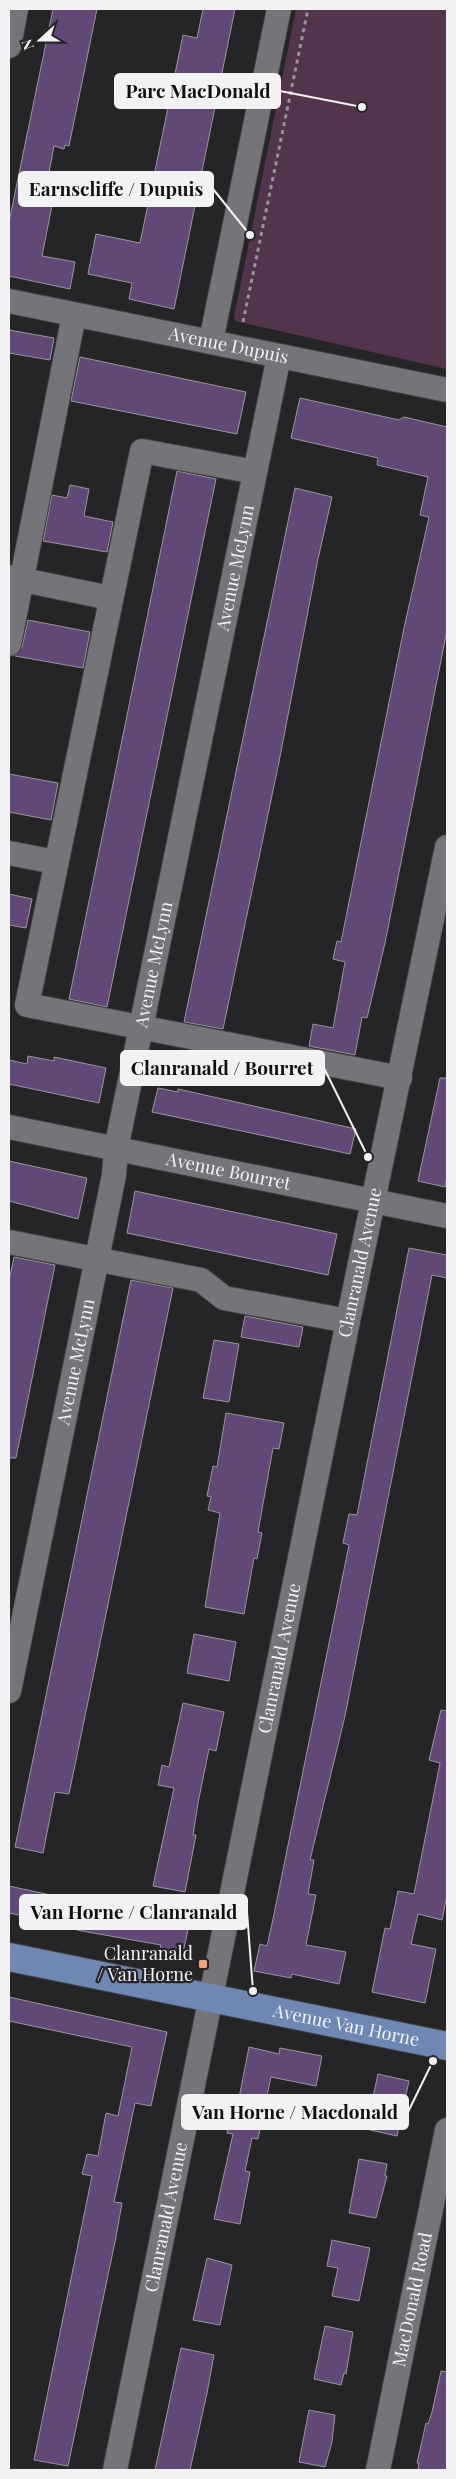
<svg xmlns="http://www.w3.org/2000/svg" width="456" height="2479" font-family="'Playfair Display',serif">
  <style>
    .green { fill: #52354d }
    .building { fill: #614876; stroke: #98979a }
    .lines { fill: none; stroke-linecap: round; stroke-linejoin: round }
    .minor-casing { stroke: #404043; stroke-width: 26 }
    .major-casing { stroke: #404043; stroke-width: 30 }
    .path { stroke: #959597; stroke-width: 3; stroke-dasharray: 4 4; stroke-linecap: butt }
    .minor { stroke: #757579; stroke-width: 24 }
    .major { stroke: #6e88b3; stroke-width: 28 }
    .poi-dot { fill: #f0a27a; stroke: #252528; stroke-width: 2 }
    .labels { text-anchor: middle; stroke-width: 4.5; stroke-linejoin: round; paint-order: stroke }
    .street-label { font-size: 18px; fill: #f2f2f4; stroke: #252528 }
    .poi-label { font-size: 18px; fill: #f2f2f4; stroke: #252528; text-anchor: end }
    .leader { fill: none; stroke: #f2f2f4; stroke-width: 2 }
    .callout-dot { fill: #f2f2f4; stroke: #252528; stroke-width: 2 }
    .callout { fill: #f2f2f4; stroke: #f2f2f4; stroke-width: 2 }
    .callout-label { font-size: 19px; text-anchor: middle; font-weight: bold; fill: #111 }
  </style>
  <rect width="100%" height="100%" fill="#252528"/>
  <!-- green -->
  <path class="green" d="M 296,9 L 447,9 L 447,369 L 235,321 L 234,317 Z"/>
  <!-- building -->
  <g class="building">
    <path d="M 53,9 L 97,9 L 69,146 L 65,145 L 64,149 L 54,146 L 47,183 L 56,185 L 42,256 L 75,262 L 70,289 L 9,276 L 9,222 Z"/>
    <path d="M 203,9 L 235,9 L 174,309 L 129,299 L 132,283 L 88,274 L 96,234 L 140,243 L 183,35 L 197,38 Z"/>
    <path d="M 9,330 L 54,338 L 50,360 L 9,353 Z"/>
    <path d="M 80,357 L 246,392 L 237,434 L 71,401 Z"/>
    <path d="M 300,398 L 399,420 L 404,417 L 447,427 L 447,630 L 385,943 L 367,1018 L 362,1017 L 355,1055 L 309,1046 L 313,1024 L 333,1028 L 345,962 L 333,959 L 337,941 L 341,942 L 404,628 L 429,517 L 420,515 L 428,477 L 377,465 L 378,458 L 291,438 Z"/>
    <path d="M 177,471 L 216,479 L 107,1007 L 69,999 Z"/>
    <path d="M 70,485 L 89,489 L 84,516 L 113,522 L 107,552 L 43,541 L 52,495 L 67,498 Z"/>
    <path d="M 295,488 L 332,497 L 318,559 L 279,762 L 223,1029 L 184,1022 Z"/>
    <path d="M 28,620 L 90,632 L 83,668 L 15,656 L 22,647 Z"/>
    <path d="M 9,774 L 58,783 L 51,820 L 9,812 Z"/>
    <path d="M 9,894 L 32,899 L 26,928 L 9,925 Z"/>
    <path d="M 28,1056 L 54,1061 L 54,1057 L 106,1068 L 99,1103 L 9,1084 L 9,1060 L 27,1064 Z"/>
    <path d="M 440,1078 L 447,1078 L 447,1177 L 445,1187 L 418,1181 Z"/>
    <path d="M 158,1088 L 178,1092 L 178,1089 L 356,1129 L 350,1154 L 152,1112 Z"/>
    <path d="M 9,1161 L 87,1178 L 78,1219 L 9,1201 Z"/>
    <path d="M 135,1191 L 337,1234 L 328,1275 L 127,1233 Z"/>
    <path d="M 409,1248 L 447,1255 L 447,1278 L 432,1275 L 345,1716 L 310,1860 L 314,1860 L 308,1894 L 316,1895 L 306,1945 L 346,1952 L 339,1984 L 292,1974 L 291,1978 L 254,1971 L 260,1944 L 267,1946 L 273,1919 L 349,1545 L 343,1543 L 349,1514 L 357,1515 Z"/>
    <path d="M 14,1257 L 55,1265 L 16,1458 L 9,1458 L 9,1281 Z"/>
    <path d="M 131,1280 L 173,1288 L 69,1794 L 55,1792 L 43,1853 L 15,1847 Z"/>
    <path d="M 245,1316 L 303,1327 L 299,1347 L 241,1337 Z"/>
    <path d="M 214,1340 L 239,1344 L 229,1402 L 203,1398 Z"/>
    <path d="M 226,1413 L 284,1423 L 279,1449 L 273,1448 L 258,1532 L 262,1533 L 257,1559 L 254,1558 L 244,1614 L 205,1607 L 220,1513 L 208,1510 L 211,1497 L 207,1496 L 213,1466 L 217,1467 Z"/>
    <path d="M 194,1634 L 236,1642 L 229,1681 L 187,1673 Z"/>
    <path d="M 183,1703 L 224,1712 L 216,1751 L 209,1749 L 198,1803 L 193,1835 L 196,1835 L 185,1892 L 153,1886 L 174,1788 L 158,1785 L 162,1765 L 169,1767 Z"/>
    <path d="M 441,1710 L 447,1711 L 447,1895 L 442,1920 L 418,1914 L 411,1944 L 436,1949 L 425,2003 L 372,1992 L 385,1928 L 390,1929 L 398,1891 L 414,1894 L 440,1763 L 429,1760 Z"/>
    <path d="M 9,1886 L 189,1925 L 183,1953 L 160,1948 L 161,1945 L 82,1931 L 58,1926 L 59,1923 L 9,1913 Z"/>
    <path d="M 9,1997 L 167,2032 L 151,2106 L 135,2103 L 114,2202 L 122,2203 L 116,2237 L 68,2466 L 34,2460 L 92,2176 L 82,2174 L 87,2154 L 98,2156 L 106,2113 L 118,2116 L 132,2047 L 9,2021 Z"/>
    <path d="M 249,2047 L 279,2054 L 280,2048 L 322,2056 L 316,2086 L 271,2077 L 258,2139 L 252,2138 L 245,2171 L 250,2172 L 240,2224 L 214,2219 L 233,2134 L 227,2133 L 232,2107 L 237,2108 Z"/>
    <path d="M 378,2074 L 409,2081 L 397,2136 L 366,2129 Z"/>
    <path d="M 359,2159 L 387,2164 L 385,2176 L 387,2176 L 376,2218 L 349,2213 Z"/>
    <path d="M 332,2240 L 370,2248 L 359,2301 L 332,2296 L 338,2268 L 327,2266 Z"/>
    <path d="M 207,2258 L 232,2265 L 220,2325 L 193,2320 Z"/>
    <path d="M 325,2326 L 353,2332 L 346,2374 L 344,2373 L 341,2385 L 314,2379 Z"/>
    <path d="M 181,2348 L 214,2355 L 207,2393 L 190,2470 L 155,2470 Z"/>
    <path d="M 441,2371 L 447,2372 L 447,2470 L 418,2470 L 419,2463 L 417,2463 L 426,2423 L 428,2424 L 432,2412 Z"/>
    <path d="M 309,2410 L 335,2415 L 332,2442 L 325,2467 L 299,2462 Z"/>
  </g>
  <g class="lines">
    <!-- minor casing -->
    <g class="minor-casing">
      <g id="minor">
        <path d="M 9,46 L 16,9"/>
        <path id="s1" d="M 9,301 L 447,390"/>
        <path d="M 211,341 L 279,9"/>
        <path d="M 255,472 L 142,451 L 27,1005 L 400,1078"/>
        <path d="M 9,577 L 110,598"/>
        <path d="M 9,644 L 74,315"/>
        <path d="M 9,853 L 55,862"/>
        <path id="s2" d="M 9,1127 L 447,1216"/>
        <path d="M 9,1242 L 201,1280 L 224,1298 L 348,1321"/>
        <path id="s3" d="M 9,1691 L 114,1175 L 116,1149 L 279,356"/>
        <path id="s4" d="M 115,2470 L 348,1321 L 447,847"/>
        <path id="s5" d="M 378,2470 L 447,2130"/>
      </g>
    </g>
    <!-- major casing -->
    <g class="major-casing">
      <g id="major">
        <path id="s6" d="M 9,1957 L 447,2046"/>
      </g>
    </g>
    <!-- path -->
    <path class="path" d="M 243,322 L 308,9"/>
    <!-- minor -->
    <use href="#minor" class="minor"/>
    <!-- major -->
    <use href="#major" class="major"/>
  </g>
  <!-- markers -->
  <rect class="poi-dot" x="198" y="1959" width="10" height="10" rx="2.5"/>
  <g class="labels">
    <!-- street labels -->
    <g class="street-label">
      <text dy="6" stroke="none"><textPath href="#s1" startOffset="224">Avenue Dupuis</textPath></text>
      <text dy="6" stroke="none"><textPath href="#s3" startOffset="1146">Avenue McLynn</textPath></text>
      <text dy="6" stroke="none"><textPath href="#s3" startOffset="741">Avenue McLynn</textPath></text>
      <text dy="6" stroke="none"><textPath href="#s2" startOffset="224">Avenue Bourret</textPath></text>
      <text dy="6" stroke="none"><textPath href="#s4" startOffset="1232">Clanranald Avenue</textPath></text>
      <text dy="6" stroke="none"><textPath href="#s3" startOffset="336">Avenue McLynn</textPath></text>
      <text dy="6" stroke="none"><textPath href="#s4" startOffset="828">Clanranald Avenue</textPath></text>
      <text dy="6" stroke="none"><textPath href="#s6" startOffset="344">Avenue Van Horne</textPath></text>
      <text dy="6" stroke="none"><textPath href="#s4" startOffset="258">Clanranald Avenue</textPath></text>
      <text dy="6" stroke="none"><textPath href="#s5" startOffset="174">MacDonald Road</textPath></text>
    </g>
    <!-- poi labels -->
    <g class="poi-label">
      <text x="193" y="1960">Clanranald<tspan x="193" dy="21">/ Van Horne</tspan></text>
    </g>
  </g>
  <!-- callouts -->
  <path class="leader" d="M362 107L280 91M250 235L213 189M368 1157L324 1068M253 1991L247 1912M433 2061L408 2112"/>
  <g class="callout-dot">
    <circle cx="362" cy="107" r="5"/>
    <circle cx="250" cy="235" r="5"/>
    <circle cx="368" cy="1157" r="5"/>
    <circle cx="253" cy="1991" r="5"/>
    <circle cx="433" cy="2061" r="5"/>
  </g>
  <g class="callout">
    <rect x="115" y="74" width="165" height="34" rx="5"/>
    <rect x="19" y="172" width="194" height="34" rx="5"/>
    <rect x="121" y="1051" width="203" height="34" rx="5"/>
    <rect x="20" y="1895" width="227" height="34" rx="5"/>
    <rect x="182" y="2095" width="226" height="34" rx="5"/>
  </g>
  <g class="callout-label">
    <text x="198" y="98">Parc MacDonald</text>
    <text x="116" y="196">Earnscliffe / Dupuis</text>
    <text x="222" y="1075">Clanranald / Bourret</text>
    <text x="134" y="1919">Van Horne / Clanranald</text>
    <text x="295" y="2119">Van Horne / Macdonald</text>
  </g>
  <!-- border -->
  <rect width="456" height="2479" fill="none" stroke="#f2f2f4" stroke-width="20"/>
  <!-- north arrow -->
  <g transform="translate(40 40) rotate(249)" stroke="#252528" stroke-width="4" paint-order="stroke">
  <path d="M0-4L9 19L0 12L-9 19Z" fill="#f2f2f4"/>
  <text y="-8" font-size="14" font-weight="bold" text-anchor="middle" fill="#f2f2f4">N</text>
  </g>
</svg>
